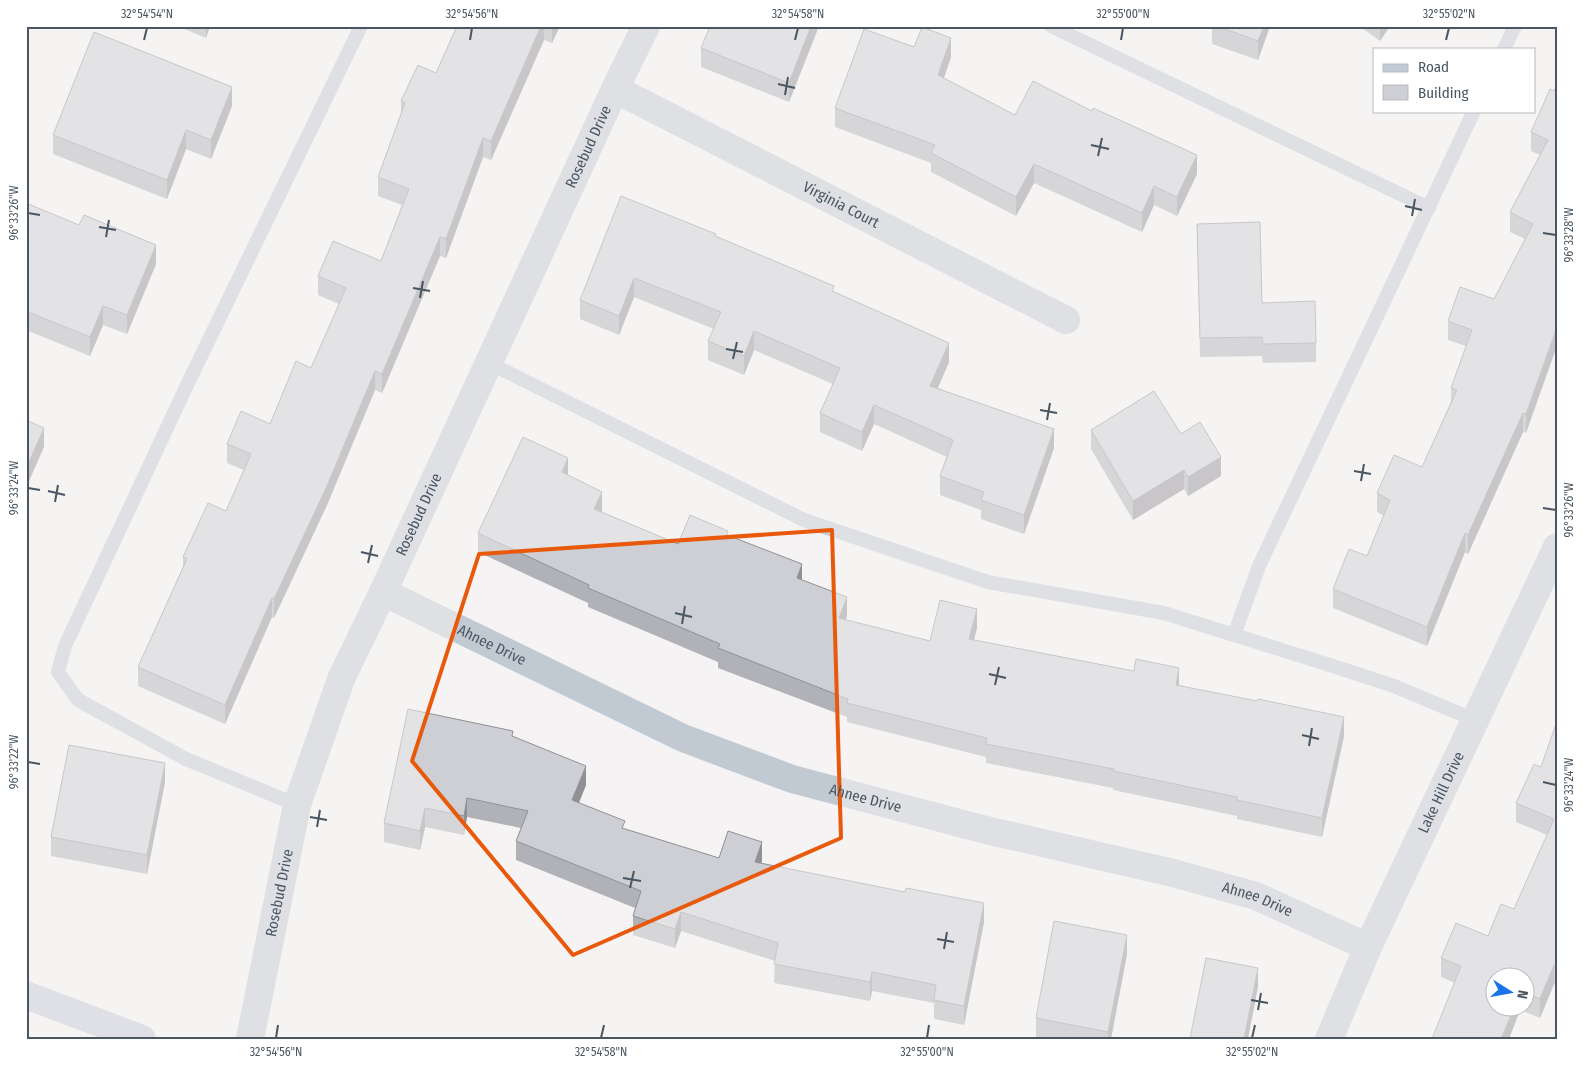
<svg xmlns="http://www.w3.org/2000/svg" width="1583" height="1065" font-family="'Fira Sans Condensed',sans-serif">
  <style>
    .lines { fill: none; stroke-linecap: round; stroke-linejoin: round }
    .lane { stroke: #c1cad2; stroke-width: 14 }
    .street { stroke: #c1cad2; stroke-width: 28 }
    .secondary { stroke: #c1cbd6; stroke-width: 28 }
    .wall { fill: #b0b2b7; fill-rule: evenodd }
    .shaded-wall { fill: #909195 }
    .building { fill: #cdcfd5; stroke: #909195 }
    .marked { fill: none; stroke: #e8590c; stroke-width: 4; stroke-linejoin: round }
    .ticks { fill: none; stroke: #4a5661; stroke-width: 2 }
    .labels { text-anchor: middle; stroke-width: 4; stroke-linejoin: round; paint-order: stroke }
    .street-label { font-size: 15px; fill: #4a5661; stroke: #fff }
    .neatline { fill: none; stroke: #4a5661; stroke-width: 2 }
    .ticks-label { font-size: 12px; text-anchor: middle; fill: #4a5661 }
  </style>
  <rect width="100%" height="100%" fill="#f5f3f3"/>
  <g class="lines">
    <!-- lane -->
    <g class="lane">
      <path d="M 1051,26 L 1429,208"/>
      <path d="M 1504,49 L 1515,26"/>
      <path d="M 489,363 L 804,520 L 988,582 L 1164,613 L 1336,667 L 1394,686 L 1475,720"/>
      <path d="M 1234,635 L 1259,566 L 1474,111"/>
      <path d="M 297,805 L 186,759 L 78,700 L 58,672 L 65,646 L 188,383 L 361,26"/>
    </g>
    <!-- street -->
    <g class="street">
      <path id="s1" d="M 615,89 L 1066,320"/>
      <path id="s2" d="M 383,592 L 683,738 L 792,779 L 986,830 L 1173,873 L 1256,896 L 1368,947"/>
      <path id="s3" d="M 250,1039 L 297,805 L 341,679 L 383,592 L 615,89 L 646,26"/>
      <path id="s4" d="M 1329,1039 L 1368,947 L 1557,547"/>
    </g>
    <!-- secondary -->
    <path class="secondary" d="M 26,995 L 142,1039"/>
  </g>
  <!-- wall -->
  <g class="wall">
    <path d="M 177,26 L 210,26 L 206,38 Z"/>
    <path d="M 457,26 L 560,26 L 552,43 L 544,40 L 491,160 L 483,157 L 446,258 L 440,256 L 382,393 L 375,390 L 327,505 L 274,618 L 272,617 L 225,724 L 138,686 L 138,667 L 183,567 L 183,557 L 226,511 L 244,470 L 227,463 L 227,444 L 270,424 L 311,368 L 339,304 L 318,295 L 318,276 L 381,261 L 402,205 L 378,196 L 378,177 L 401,113 L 401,101 L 436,73 Z"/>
    <path d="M 819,26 L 789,102 L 701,67 L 701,48 Z"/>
    <path d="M 1212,26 L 1270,26 L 1258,60 L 1212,44 Z"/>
    <path d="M 1359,26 L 1390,26 L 1380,41 Z"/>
    <path d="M 914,47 L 951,57 L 944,78 L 1015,115 L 1197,174 L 1177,216 L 1154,205 L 1142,232 L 1034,183 L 1016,216 L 931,172 L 931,163 L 835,127 L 835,108 Z"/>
    <path d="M 1554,91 L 1526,433 L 1523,432 L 1468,554 L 1465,552 L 1427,646 L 1333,608 L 1333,589 L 1367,556 L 1384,516 L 1377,512 L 1377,493 L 1422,467 L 1451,402 L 1451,388 L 1466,346 L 1448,340 L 1448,321 L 1494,299 L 1525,239 L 1510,232 L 1510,212 L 1540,155 L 1531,151 L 1531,132 Z"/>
    <path d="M 232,106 L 211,159 L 186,149 L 167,199 L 53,154 L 53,135 Z"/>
    <path d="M 26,203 L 156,264 L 127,334 L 103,325 L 90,356 L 26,330 Z"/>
    <path d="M 1197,224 L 1262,303 L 1316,343 L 1316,362 L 1263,363 L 1262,356 L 1200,357 Z"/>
    <path d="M 716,236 L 834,292 L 949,362 L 938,388 L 1054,448 L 1024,534 L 981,519 L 981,510 L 940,495 L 940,476 L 947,457 L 874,424 L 862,451 L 820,432 L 820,413 L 833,384 L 754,350 L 744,375 L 708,360 L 708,341 L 714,329 L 634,297 L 619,335 L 580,319 L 580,300 Z"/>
    <path d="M 1091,430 L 1181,434 L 1221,476 L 1188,496 L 1184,489 L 1133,520 L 1091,449 Z"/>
    <path d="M 568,475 L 602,511 L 602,512 L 678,544 L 728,536 L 802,580 L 847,616 L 845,620 L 930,641 L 977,628 L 974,640 L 1179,685 L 1344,736 L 1322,837 L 1237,819 L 1237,816 L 1113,790 L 1113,788 L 986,763 L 986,757 L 847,722 L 847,717 L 718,668 L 718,662 L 588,607 L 588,603 L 478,552 L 478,533 Z"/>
    <path d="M 1557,721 L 1557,985 L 1554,984 L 1540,1018 L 1520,1010 L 1509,1039 L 1432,1039 L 1455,983 L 1441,977 L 1441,958 L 1488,936 L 1514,909 L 1547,835 L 1516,822 L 1516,803 L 1541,767 ZM 1526,978 L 1526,1008 L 1496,1008 Z"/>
    <path d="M 513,737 L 586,785 L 579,803 L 625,829 L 719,858 L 762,861 L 761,863 L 984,922 L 964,1025 L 934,1019 L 934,1003 L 872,991 L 870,1001 L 774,983 L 775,961 L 681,931 L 675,948 L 633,935 L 633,916 L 635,908 L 516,860 L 516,841 L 521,828 L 467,817 L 464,835 L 425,827 L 420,850 L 384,842 L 384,823 Z"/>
    <path d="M 165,782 L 147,874 L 51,856 L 51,837 Z"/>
    <path d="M 1127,954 L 1111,1039 L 1046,1039 L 1036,1037 L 1036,1018 Z"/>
  </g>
  <!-- shaded-wall -->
  <g class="shaded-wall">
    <path d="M 206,26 L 210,26 L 206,38 Z"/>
    <path d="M 541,26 L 544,26 L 544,40 L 491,160 L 491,141 Z"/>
    <path d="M 552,26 L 560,26 L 552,43 Z"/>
    <path d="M 811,26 L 819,26 L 789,102 L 789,83 Z"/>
    <path d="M 1264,26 L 1270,26 L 1258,60 L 1258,41 Z"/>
    <path d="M 1380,26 L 1390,26 L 1380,41 Z"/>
    <path d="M 951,38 L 951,57 L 938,94 L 938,75 Z"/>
    <path d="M 232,87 L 232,106 L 211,159 L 211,140 Z"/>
    <path d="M 186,130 L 186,149 L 167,199 L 167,180 Z"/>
    <path d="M 483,138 L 483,157 L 446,258 L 446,239 Z"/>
    <path d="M 1197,155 L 1197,174 L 1177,216 L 1177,197 Z"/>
    <path d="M 1034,164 L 1034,183 L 1016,216 L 1016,197 Z"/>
    <path d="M 1154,186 L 1154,205 L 1142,232 L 1142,213 Z"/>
    <path d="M 440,237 L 440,256 L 382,393 L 382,374 Z"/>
    <path d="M 156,245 L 156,264 L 127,334 L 127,315 Z"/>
    <path d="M 634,278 L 634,297 L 619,335 L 619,316 Z"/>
    <path d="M 103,306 L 103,325 L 90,356 L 90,337 Z"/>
    <path d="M 1557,327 L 1557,346 L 1526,433 L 1526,414 Z"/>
    <path d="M 754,331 L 754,350 L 744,375 L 744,356 Z"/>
    <path d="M 949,343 L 949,362 L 930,405 L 930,386 Z"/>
    <path d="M 375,371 L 375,390 L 327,505 L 274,618 L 274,599 Z"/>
    <path d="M 874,405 L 874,424 L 862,451 L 862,432 Z"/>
    <path d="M 1523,413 L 1523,432 L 1468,554 L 1468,535 Z"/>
    <path d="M 44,428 L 44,447 L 26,488 L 26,469 Z"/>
    <path d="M 1054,429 L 1054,448 L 1024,534 L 1024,515 Z"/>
    <path d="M 1221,457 L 1221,476 L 1188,496 L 1188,477 Z"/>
    <path d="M 568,458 L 568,477 L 562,472 Z"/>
    <path d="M 1184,470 L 1184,489 L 1133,520 L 1133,501 Z"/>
    <path d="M 602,492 L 602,511 L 594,528 L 594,509 Z"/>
    <path d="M 1465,533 L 1465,552 L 1427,646 L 1427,627 Z"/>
    <path d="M 802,564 L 802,583 L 797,578 Z"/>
    <path d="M 847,597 L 847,616 L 839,637 L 839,618 Z"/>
    <path d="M 272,598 L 272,617 L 225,724 L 225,705 Z"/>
    <path d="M 977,609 L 977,628 L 969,658 L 969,639 Z"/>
    <path d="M 1179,668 L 1179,687 L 1176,685 Z"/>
    <path d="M 1344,717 L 1344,736 L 1322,837 L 1322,818 Z"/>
    <path d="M 165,763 L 165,782 L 147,874 L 147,855 Z"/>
    <path d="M 586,766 L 586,785 L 572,819 L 572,800 Z"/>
    <path d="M 467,798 L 467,817 L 464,835 L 464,816 Z"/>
    <path d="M 425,808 L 425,827 L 420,850 L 420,831 Z"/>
    <path d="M 762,842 L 762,861 L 755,881 L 755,862 Z"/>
    <path d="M 984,903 L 984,922 L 964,1025 L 964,1006 Z"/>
    <path d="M 681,912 L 681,931 L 675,948 L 675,929 Z"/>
    <path d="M 1127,935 L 1127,954 L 1111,1039 L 1108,1039 L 1108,1032 Z"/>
    <path d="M 1554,965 L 1554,984 L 1540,1018 L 1540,999 Z"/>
    <path d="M 1258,968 L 1258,987 L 1248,1039 L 1244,1039 Z"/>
    <path d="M 872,972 L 872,991 L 870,1001 L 870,982 Z"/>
    <path d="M 1514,1008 L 1520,1008 L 1520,1010 L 1509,1039 L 1501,1039 Z"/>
  </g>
  <!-- building -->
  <g class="building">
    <path d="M 457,26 L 541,26 L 491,141 L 483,138 L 446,239 L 440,237 L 382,374 L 375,371 L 327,486 L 274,599 L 272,598 L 225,705 L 138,667 L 187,559 L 183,557 L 208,503 L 226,511 L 251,454 L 227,444 L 241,411 L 270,424 L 296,361 L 311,368 L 346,288 L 318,276 L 333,241 L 381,261 L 409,189 L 378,177 L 405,103 L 401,101 L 418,65 L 436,73 Z"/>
    <path d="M 710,26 L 811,26 L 789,83 L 701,48 Z"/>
    <path d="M 1217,26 L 1264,26 L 1258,41 Z"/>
    <path d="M 922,27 L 951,38 L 938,75 L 1015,115 L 1033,81 L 1092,111 L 1093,108 L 1197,155 L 1177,197 L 1154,186 L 1142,213 L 1034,164 L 1016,197 L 931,153 L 935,145 L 835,108 L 864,29 L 914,47 Z"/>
    <path d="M 94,32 L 232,87 L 211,140 L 186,130 L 167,180 L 53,135 Z"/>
    <path d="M 1557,85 L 1557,327 L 1526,414 L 1523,413 L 1468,535 L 1465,533 L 1427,627 L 1333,589 L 1349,549 L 1367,556 L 1390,500 L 1377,493 L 1394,455 L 1422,467 L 1457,390 L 1451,388 L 1472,330 L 1448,321 L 1460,287 L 1494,299 L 1533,224 L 1510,212 L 1548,140 L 1531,132 L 1550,89 L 1554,91 Z"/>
    <path d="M 621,196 L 716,234 L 715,236 L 834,286 L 832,291 L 949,343 L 930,386 L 1054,429 L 1024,515 L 981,500 L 984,492 L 940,476 L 953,440 L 874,405 L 862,432 L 820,413 L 840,368 L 754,331 L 744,356 L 708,341 L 721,312 L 634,278 L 619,316 L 580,300 Z"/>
    <path d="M 26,203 L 79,225 L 84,215 L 156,245 L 127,315 L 103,306 L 90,337 L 26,311 Z"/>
    <path d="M 1260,222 L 1262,303 L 1315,301 L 1316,343 L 1263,344 L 1262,337 L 1200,338 L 1197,224 Z"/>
    <path d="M 1154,391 L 1181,434 L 1200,422 L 1221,457 L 1188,477 L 1184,470 L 1133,501 L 1091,430 Z"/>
    <path d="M 26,420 L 44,428 L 26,469 Z"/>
    <path d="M 523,437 L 568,458 L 562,472 L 602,492 L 594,509 L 678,544 L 690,515 L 728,531 L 727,535 L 802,564 L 797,578 L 847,597 L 839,618 L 930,641 L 940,600 L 977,609 L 969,639 L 1134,671 L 1136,659 L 1179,668 L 1176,685 L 1257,701 L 1258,699 L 1344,717 L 1322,818 L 1237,800 L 1237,797 L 1113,771 L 1114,769 L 986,744 L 987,738 L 847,703 L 848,699 L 718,648 L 720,644 L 588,588 L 589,585 L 478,533 Z"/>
    <path d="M 408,709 L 513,731 L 512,736 L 586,766 L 572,800 L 625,821 L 622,828 L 719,858 L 728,831 L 762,842 L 755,862 L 905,892 L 906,888 L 984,903 L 964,1006 L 934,1000 L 936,985 L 872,972 L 870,982 L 774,964 L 778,943 L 681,912 L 675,929 L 633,916 L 641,891 L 516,841 L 528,811 L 467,798 L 464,816 L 425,808 L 420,831 L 384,823 Z"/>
    <path d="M 1557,721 L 1557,966 L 1554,965 L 1540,999 L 1526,993 L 1526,978 L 1496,978 L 1496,1008 L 1514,1008 L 1501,1039 L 1432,1039 L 1461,966 L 1441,958 L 1456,923 L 1488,936 L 1501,904 L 1514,909 L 1554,819 L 1516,803 L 1534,764 L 1541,767 Z"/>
    <path d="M 69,745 L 165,763 L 147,855 L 51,837 Z"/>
    <path d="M 1054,921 L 1127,935 L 1108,1032 L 1036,1018 Z"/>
    <path d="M 1206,958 L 1258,968 L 1244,1039 L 1190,1039 Z"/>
  </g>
  <!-- marked area -->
  <path d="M0 0H1583V1065H0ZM 832,530 L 841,838 L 573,955 L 412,761 L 479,554 Z" fill="#f5f3f3" fill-opacity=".55" fill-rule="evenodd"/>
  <path class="marked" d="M 832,530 L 841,838 L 573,955 L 412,761 L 479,554 Z"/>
  <!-- ticks -->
  <path class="ticks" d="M 144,40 L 147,28M 470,40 L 472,28M 795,40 L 798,28M 1121,40 L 1123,28M 1446,40 L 1449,28M 778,84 L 795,88M 785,95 L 788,77M 1091,145 L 1109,149M 1098,156 L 1102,138M 1405,206 L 1422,210M 28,213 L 40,215M 1412,216 L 1415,199M 99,227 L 116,230M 1543,233 L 1556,235M 106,237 L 109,220M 413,288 L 430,291M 420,298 L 423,281M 726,349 L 743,352M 733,359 L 737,342M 1040,410 L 1057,413M 1047,420 L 1050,403M 1354,471 L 1371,474M 1361,481 L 1364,464M 28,488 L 40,490M 48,491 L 65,495M 55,502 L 58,485M 1543,508 L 1556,510M 361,552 L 378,556M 368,563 L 372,545M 675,613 L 692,617M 682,624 L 685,606M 989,674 L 1006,678M 995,685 L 999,667M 1302,735 L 1319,739M 1309,746 L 1312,728M 28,762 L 40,764M 1543,782 L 1556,785M 310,817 L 327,820M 317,827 L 320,810M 623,878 L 641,881M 630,888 L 634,871M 937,939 L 954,942M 944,949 L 947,932M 1251,1000 L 1268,1003M 1258,1010 L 1261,993M 276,1038 L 278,1025M 601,1038 L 604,1025M 927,1038 L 929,1025M 1252,1038 L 1255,1025"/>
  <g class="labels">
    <!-- street labels -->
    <g class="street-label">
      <text dy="5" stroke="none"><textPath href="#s3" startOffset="959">Rosebud Drive</textPath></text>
      <text dy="5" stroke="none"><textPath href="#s1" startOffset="254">Virginia Court</textPath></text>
      <text dy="5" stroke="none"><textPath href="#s3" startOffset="554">Rosebud Drive</textPath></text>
      <text dy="5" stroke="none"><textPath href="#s2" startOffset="121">Ahnee Drive</textPath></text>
      <text dy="5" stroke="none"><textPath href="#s4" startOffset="271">Lake Hill Drive</textPath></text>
      <text dy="5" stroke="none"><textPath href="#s2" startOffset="526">Ahnee Drive</textPath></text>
      <text dy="5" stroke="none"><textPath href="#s3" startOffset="149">Rosebud Drive</textPath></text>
      <text dy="5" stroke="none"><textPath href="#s2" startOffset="931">Ahnee Drive</textPath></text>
    </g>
  </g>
  <!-- border -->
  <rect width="1583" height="1065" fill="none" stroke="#ffffff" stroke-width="55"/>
  <!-- legend -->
  <rect x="1373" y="48" width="162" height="65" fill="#ffffff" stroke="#b7bbc0"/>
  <rect x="1383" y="64" width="25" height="8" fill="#c1cbd6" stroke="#b7bbc0"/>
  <text x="1418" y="72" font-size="15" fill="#4a5661">Road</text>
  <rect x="1383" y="85" width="25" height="15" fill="#cdcfd5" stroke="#b7bbc0"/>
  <text x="1418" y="98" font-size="15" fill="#4a5661">Building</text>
  <!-- north arrow -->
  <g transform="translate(1510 992) rotate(101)"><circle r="24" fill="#ffffff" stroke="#b7bbc0"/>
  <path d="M0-4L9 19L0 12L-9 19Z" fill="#1a73e8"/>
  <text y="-8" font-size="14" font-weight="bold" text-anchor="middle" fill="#4a5661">N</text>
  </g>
  <rect x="28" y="28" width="1528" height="1010" class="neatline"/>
  <g class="ticks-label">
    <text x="147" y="18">32°54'54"N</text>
    <text x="472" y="18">32°54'56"N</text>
    <text x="798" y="18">32°54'58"N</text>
    <text x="1123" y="18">32°55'00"N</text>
    <text x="1449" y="18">32°55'02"N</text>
    <text transform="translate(14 213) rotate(-90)" y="4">96°33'26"W</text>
    <text transform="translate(1569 235) rotate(-90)" y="4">96°33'28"W</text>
    <text transform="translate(14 488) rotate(-90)" y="4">96°33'24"W</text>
    <text transform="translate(1569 510) rotate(-90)" y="4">96°33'26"W</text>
    <text transform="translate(14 762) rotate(-90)" y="4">96°33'22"W</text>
    <text transform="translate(1569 785) rotate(-90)" y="4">96°33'24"W</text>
    <text x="276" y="1056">32°54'56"N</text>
    <text x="601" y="1056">32°54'58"N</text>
    <text x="927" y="1056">32°55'00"N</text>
    <text x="1252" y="1056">32°55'02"N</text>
  </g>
</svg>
